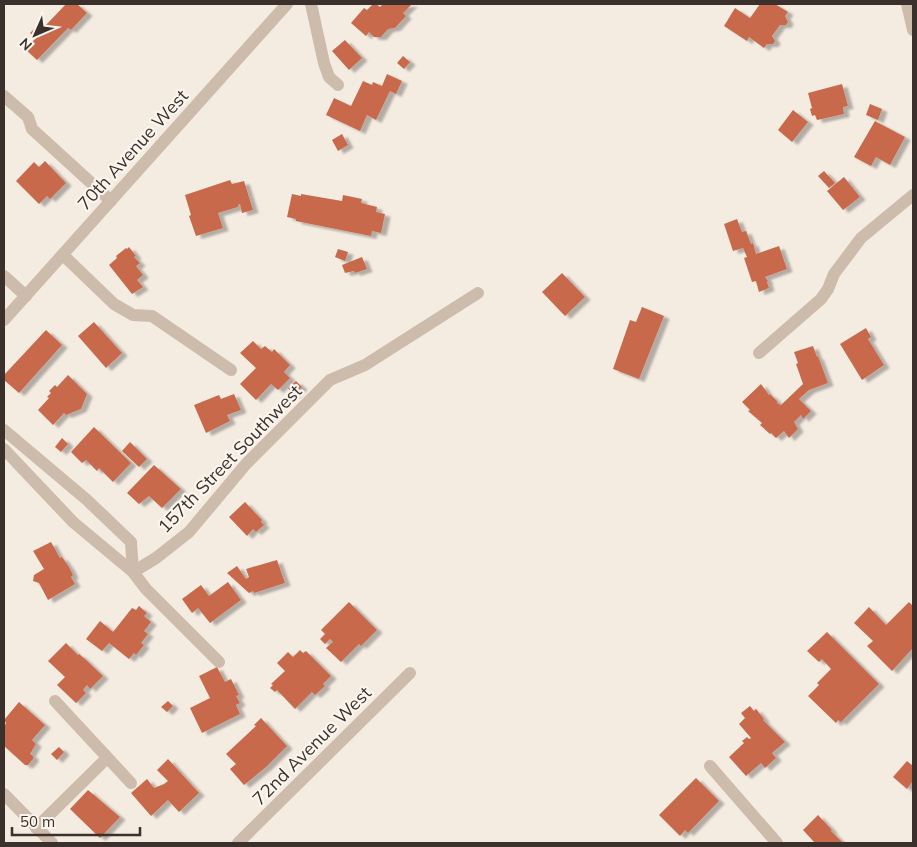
<svg xmlns="http://www.w3.org/2000/svg" width="917" height="847" font-family="Mulish,sans-serif">
  <style>
    .building { fill: #c8694b; filter: url(#shadow) }
    .lines { fill: none; stroke-linecap: round; stroke-linejoin: round }
    .minor { stroke: #cdbbac; stroke-width: 12 }
    .labels { text-anchor: middle; stroke-width: 4.5; stroke-linejoin: round; paint-order: stroke }
    .street-label { font-size: 18px; fill: #3b302b; stroke: #fbf5ee }
  </style>
  <defs>
    <filter id="shadow"><feDropShadow dx="5.5" dy="3" stdDeviation="1" flood-color="#0004"/></filter>
  </defs>
  <rect width="100%" height="100%" fill="#f4ebe1"/>
  <!-- building -->
  <g class="building">
    <path d="M 66,4 L 77,4 L 87,13 L 71,30 L 68,28 L 37,60 L 25,49 L 36,38 L 30,33 L 41,22 L 45,26 Z"/>
    <path d="M 373,4 L 376,4 L 380,7 L 383,4 L 412,4 L 403,13 L 406,16 L 395,28 L 388,29 L 381,37 L 374,37 L 369,32 L 366,36 L 351,23 L 364,8 L 367,10 Z"/>
    <path d="M 760,4 L 775,4 L 788,12 L 785,16 L 788,22 L 786,25 L 780,25 L 772,36 L 775,41 L 773,44 L 767,44 L 764,48 L 749,37 L 747,41 L 724,26 L 735,8 L 750,18 Z"/>
    <path d="M 345,40 L 362,58 L 349,70 L 332,51 Z"/>
    <path d="M 403,56 L 410,62 L 404,69 L 397,63 Z"/>
    <path d="M 387,74 L 402,81 L 396,94 L 390,91 L 389,93 L 376,120 L 367,115 L 360,131 L 326,115 L 334,98 L 351,106 L 363,81 L 372,85 L 373,82 L 382,86 Z"/>
    <path d="M 842,84 L 848,106 L 843,107 L 844,114 L 817,120 L 815,115 L 812,116 L 810,109 L 812,108 L 808,93 Z"/>
    <path d="M 870,104 L 882,109 L 878,120 L 866,115 Z"/>
    <path d="M 793,110 L 808,122 L 792,142 L 778,130 Z"/>
    <path d="M 875,121 L 905,137 L 890,165 L 876,157 L 871,166 L 854,157 Z"/>
    <path d="M 342,134 L 348,145 L 338,151 L 332,140 Z"/>
    <path d="M 45,161 L 66,183 L 50,199 L 47,196 L 39,204 L 16,181 L 34,162 L 39,167 Z"/>
    <path d="M 824,171 L 835,183 L 829,188 L 818,176 Z"/>
    <path d="M 844,177 L 860,197 L 843,210 L 827,191 Z"/>
    <path d="M 230,180 L 232,184 L 244,181 L 253,210 L 242,213 L 240,204 L 238,205 L 238,207 L 218,213 L 223,228 L 196,236 L 189,216 L 191,215 L 185,195 Z"/>
    <path d="M 292,194 L 301,196 L 301,194 L 342,201 L 343,195 L 362,199 L 361,203 L 377,207 L 376,212 L 385,214 L 381,233 L 372,231 L 371,236 L 296,221 L 296,219 L 287,217 Z"/>
    <path d="M 737,219 L 742,232 L 746,231 L 751,244 L 753,243 L 756,254 L 779,246 L 787,269 L 765,277 L 768,281 L 767,282 L 769,288 L 759,292 L 756,281 L 752,282 L 744,258 L 747,257 L 743,248 L 733,251 L 724,224 Z"/>
    <path d="M 129,247 L 136,256 L 134,257 L 140,263 L 136,266 L 143,275 L 137,280 L 143,287 L 132,294 L 109,265 L 117,258 L 116,256 L 126,248 L 127,249 Z"/>
    <path d="M 338,249 L 348,252 L 345,261 L 335,257 Z"/>
    <path d="M 362,257 L 367,269 L 355,273 L 354,271 L 345,273 L 342,265 Z"/>
    <path d="M 562,273 L 585,297 L 565,316 L 542,292 Z"/>
    <path d="M 642,307 L 664,316 L 639,379 L 613,369 L 630,320 L 636,322 Z"/>
    <path d="M 94,322 L 122,353 L 106,368 L 78,336 Z"/>
    <path d="M 866,328 L 871,337 L 868,339 L 884,365 L 862,380 L 840,344 Z"/>
    <path d="M 46,330 L 62,345 L 19,393 L 4,380 L 4,375 Z"/>
    <path d="M 253,341 L 261,349 L 265,346 L 272,352 L 274,349 L 290,365 L 284,372 L 290,378 L 278,390 L 271,384 L 256,400 L 240,384 L 256,368 L 240,353 Z"/>
    <path d="M 813,346 L 817,357 L 818,356 L 828,383 L 809,390 L 799,399 L 811,411 L 803,419 L 801,415 L 794,422 L 798,429 L 789,438 L 784,431 L 776,438 L 771,433 L 770,434 L 760,425 L 762,423 L 748,411 L 750,410 L 742,402 L 761,384 L 769,395 L 770,394 L 777,401 L 777,403 L 781,405 L 803,384 L 796,364 L 798,363 L 794,352 Z"/>
    <path d="M 68,375 L 87,394 L 81,409 L 66,415 L 64,413 L 53,425 L 38,410 L 49,398 L 47,397 L 51,393 L 49,391 L 55,385 L 57,387 Z"/>
    <path d="M 296,381 L 302,387 L 294,395 L 288,388 Z"/>
    <path d="M 234,394 L 241,410 L 227,415 L 230,421 L 206,433 L 194,405 L 219,395 L 221,399 Z"/>
    <path d="M 94,427 L 131,463 L 113,482 L 99,468 L 97,471 L 86,460 L 82,463 L 71,452 Z"/>
    <path d="M 62,438 L 68,444 L 61,452 L 55,447 Z"/>
    <path d="M 130,442 L 147,459 L 139,467 L 122,451 Z"/>
    <path d="M 154,465 L 181,489 L 162,508 L 149,496 L 139,504 L 127,493 Z"/>
    <path d="M 245,502 L 262,520 L 261,522 L 264,525 L 256,532 L 253,529 L 247,536 L 229,517 Z"/>
    <path d="M 51,542 L 60,558 L 62,557 L 69,567 L 73,575 L 71,577 L 75,584 L 48,600 L 39,583 L 33,581 L 34,575 L 44,569 L 33,551 Z"/>
    <path d="M 277,560 L 285,583 L 254,593 L 253,591 L 249,593 L 227,573 L 237,566 L 246,579 L 249,577 L 246,569 Z"/>
    <path d="M 228,582 L 241,600 L 210,623 L 198,608 L 192,613 L 182,599 L 201,585 L 209,596 Z"/>
    <path d="M 349,602 L 377,630 L 361,646 L 359,644 L 341,662 L 326,648 L 333,642 L 330,639 L 325,644 L 320,639 L 325,634 L 321,630 Z"/>
    <path d="M 909,602 L 913,606 L 913,648 L 892,671 L 867,646 L 873,641 L 854,623 L 869,607 L 886,625 Z"/>
    <path d="M 139,606 L 147,613 L 144,616 L 151,622 L 144,631 L 148,634 L 141,643 L 144,645 L 136,655 L 134,653 L 129,659 L 109,643 L 102,651 L 86,639 L 100,621 L 113,632 L 132,608 L 136,610 Z"/>
    <path d="M 827,632 L 879,684 L 841,722 L 838,720 L 836,723 L 808,696 L 819,685 L 817,683 L 831,669 L 822,659 L 819,662 L 807,651 Z"/>
    <path d="M 66,643 L 78,655 L 79,654 L 85,659 L 103,676 L 90,689 L 87,685 L 83,690 L 86,693 L 76,703 L 57,685 L 65,677 L 48,661 Z"/>
    <path d="M 300,650 L 303,653 L 306,651 L 331,676 L 323,684 L 325,686 L 315,695 L 312,692 L 295,709 L 277,690 L 275,692 L 270,688 L 273,685 L 271,684 L 285,671 L 277,663 L 288,652 L 293,657 Z"/>
    <path d="M 217,667 L 225,682 L 231,679 L 239,695 L 236,696 L 240,703 L 236,705 L 240,714 L 202,733 L 190,708 L 210,698 L 199,676 Z"/>
    <path d="M 168,701 L 173,706 L 167,712 L 161,707 Z"/>
    <path d="M 19,702 L 45,725 L 32,740 L 36,744 L 30,754 L 33,756 L 33,759 L 28,765 L 25,765 L 4,746 L 4,734 L 5,732 L 4,731 L 4,727 L 6,723 L 4,720 Z"/>
    <path d="M 750,706 L 754,711 L 756,709 L 764,719 L 763,720 L 785,742 L 772,753 L 776,758 L 765,768 L 761,763 L 746,776 L 729,757 L 744,743 L 742,741 L 747,737 L 749,739 L 751,738 L 739,724 L 745,718 L 741,713 Z"/>
    <path d="M 261,718 L 287,746 L 266,767 L 244,785 L 230,769 L 236,764 L 226,754 L 256,726 L 254,725 Z"/>
    <path d="M 59,747 L 64,752 L 57,760 L 51,754 Z"/>
    <path d="M 168,759 L 199,793 L 179,812 L 168,800 L 151,816 L 131,793 L 147,779 L 154,788 L 164,784 L 168,781 L 157,770 Z"/>
    <path d="M 907,761 L 913,766 L 913,781 L 907,789 L 893,777 Z"/>
    <path d="M 696,778 L 719,801 L 688,833 L 685,830 L 680,836 L 659,815 Z"/>
    <path d="M 88,790 L 120,817 L 100,838 L 70,809 Z"/>
    <path d="M 818,815 L 832,830 L 831,831 L 843,843 L 815,843 L 803,830 Z"/>
  </g>
  <g class="lines">
    <!-- minor -->
    <g class="minor">
      <path d="M 311,4 L 324,63 L 329,77 L 338,85"/>
      <path d="M 907,4 L 913,30"/>
      <path d="M 4,96 L 28,117 L 32,129 L 111,201"/>
      <path d="M 63,255 L 114,304 L 133,315 L 152,316 L 231,370"/>
      <path d="M 4,276 L 26,296"/>
      <path d="M 4,320 L 287,4"/>
      <path d="M 759,353 L 821,299 L 828,289 L 834,274 L 861,238 L 913,195"/>
      <path d="M 4,430 L 87,500 L 131,542 L 133,572 L 146,589 L 219,662"/>
      <path d="M 4,449 L 73,522 L 133,572"/>
      <path d="M 133,572 L 156,558 L 189,532 L 246,464 L 330,380 L 365,365 L 478,293"/>
      <path d="M 55,701 L 131,783"/>
      <path d="M 710,766 L 777,843"/>
      <path d="M 4,794 L 52,843"/>
      <path d="M 36,828 L 107,758"/>
      <path d="M 238,843 L 410,673"/>
    </g>
  </g>
  <g class="labels">
    <!-- street labels -->
    <g class="street-label">
      <text transform="translate(133 150) rotate(-48)" y="6">70th Avenue West</text>
      <text transform="translate(230 459) rotate(-46)" y="6">157th Street Southwest</text>
      <text transform="translate(312 746) rotate(-45)" y="6">72nd Avenue West</text>
    </g>
  </g>
  <!-- border -->
  <rect width="917" height="847" fill="none" stroke="#3b302b" stroke-width="10"/>
  <!-- north arrow -->
  <g transform="translate(35 35) rotate(225)" stroke="#fbf5ee" stroke-width="4" paint-order="stroke">
  <path d="M0-4L9 19L0 12L-9 19Z" fill="#3b302b"/>
  <text y="-8" font-size="14" font-weight="bold" text-anchor="middle" fill="#3b302b">N</text>
  </g>
  <!-- scale -->
  <path d="M12 827v8h128v-8" fill="none" stroke="#3b302b" stroke-width="2.5"/>
  <text x="20" y="827" font-size="15" fill="#3b302b" stroke="#fbf5ee" stroke-width="4" paint-order="stroke">50 m</text>
</svg>
